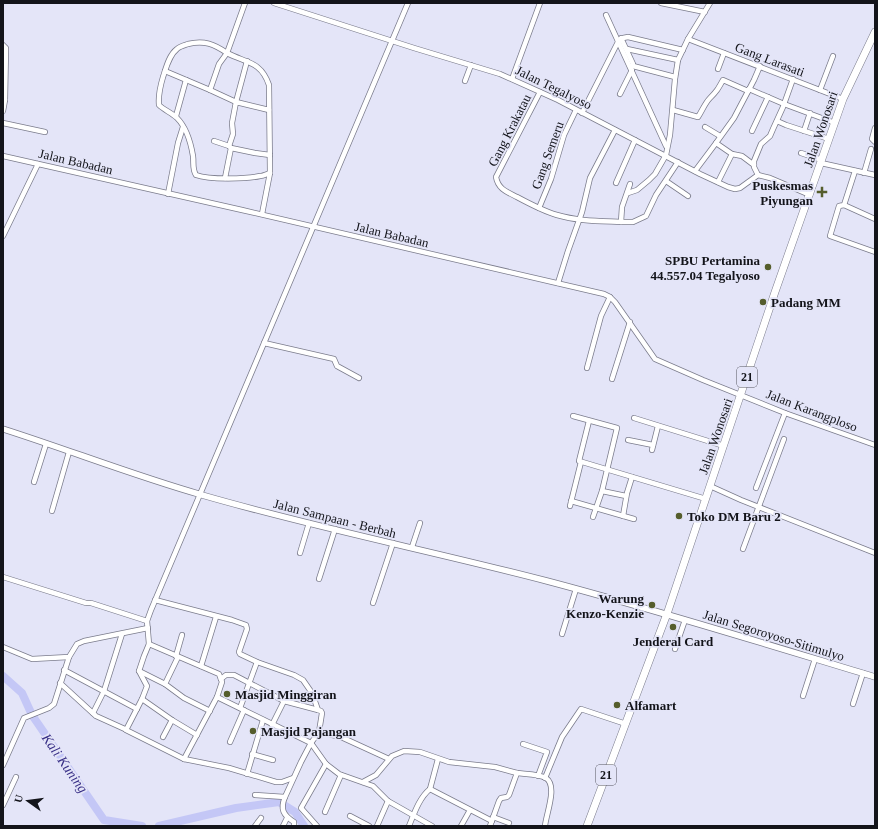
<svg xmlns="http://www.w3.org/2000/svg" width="878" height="829" font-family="Georgia,serif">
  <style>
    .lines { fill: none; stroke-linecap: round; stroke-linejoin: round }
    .river { stroke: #c4c7f6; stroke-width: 8 }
    .minor-casing { stroke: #7b7c8c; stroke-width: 6 }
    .major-casing { stroke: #7b7c8c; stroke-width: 7 }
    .highway-casing { stroke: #7b7c8c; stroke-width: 8 }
    .minor { stroke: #fff; stroke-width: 4.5 }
    .major { stroke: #fff; stroke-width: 5.5 }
    .highway { stroke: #fff; stroke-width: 7 }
    .poi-dot { fill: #555d2c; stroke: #e4e5f8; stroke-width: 1.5 }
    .labels { text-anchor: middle; stroke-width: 3.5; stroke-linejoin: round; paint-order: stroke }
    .shield { fill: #e4e5f8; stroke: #52535d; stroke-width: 1 }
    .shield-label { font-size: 12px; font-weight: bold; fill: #13141a }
    .street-label { font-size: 13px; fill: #13141a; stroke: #e4e5f8 }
    .poi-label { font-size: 13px; font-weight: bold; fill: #13141a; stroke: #e4e5f8; text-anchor: start }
    .water-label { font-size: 14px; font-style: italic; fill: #393087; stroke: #e4e5f8 }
  </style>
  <rect width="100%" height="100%" fill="#e4e5f8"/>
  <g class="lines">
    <!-- river -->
    <g class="river">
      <path d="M 3,676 L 22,693 L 32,715 L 104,820 L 142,826"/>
      <path d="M 159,826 L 236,808 L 279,802 L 295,812 L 304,826"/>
    </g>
    <!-- minor casing -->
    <g class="minor-casing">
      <g id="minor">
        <path d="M 245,3 L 227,53 C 246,63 261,61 269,85 L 270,173 L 262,214"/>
        <path d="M 274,3 L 414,48 L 500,74 L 558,100 L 700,174 L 728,187 L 735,189 L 740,188 L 758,175 L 770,178 L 810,195"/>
        <path d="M 661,3 L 705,12"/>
        <path d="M 606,15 L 666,146"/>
        <path d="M 621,38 L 633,64"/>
        <path d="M 688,39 L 843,99"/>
        <path d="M 3,45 L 6,48 L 5,100"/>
        <path d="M 627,49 L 678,60"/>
        <path d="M 247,61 L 236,102 L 210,90 L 219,64 L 227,53 C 214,44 204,40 188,44 C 185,45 180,46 177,49 C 169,55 166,68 163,77 C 160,87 158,95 159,105 C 164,110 172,113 177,118 C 186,127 191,144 193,156 C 194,163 192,169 196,175 C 209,180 247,179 260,176 C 263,176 267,174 270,173"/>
        <path d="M 633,66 L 675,77"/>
        <path d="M 718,69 L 724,53"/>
        <path d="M 165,71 L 210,90"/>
        <path d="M 512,79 L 540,3"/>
        <path d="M 465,81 L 471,65"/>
        <path d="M 749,89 L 784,104 L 835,123"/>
        <path d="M 820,90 L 833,56"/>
        <path d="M 540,92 L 496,177 C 498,189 507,192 517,197 C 530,204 543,211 557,215 C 577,221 600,221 621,222"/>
        <path d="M 620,94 L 632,70"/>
        <path d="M 3,99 L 5,100 L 3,111"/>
        <path d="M 673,110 L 698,117 C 702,111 705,103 710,98 C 717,91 718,89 723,80 L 748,91"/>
        <path d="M 582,113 L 619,40 L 623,38 L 628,37 L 683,50"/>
        <path d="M 176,116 L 186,80"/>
        <path d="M 777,121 L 786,125 L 829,139"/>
        <path d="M 3,123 L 45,132"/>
        <path d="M 705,127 L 720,136"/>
        <path d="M 875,128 L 872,139 L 875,142"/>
        <path d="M 752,131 L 768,97"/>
        <path d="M 804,131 L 810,113"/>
        <path d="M 214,141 L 229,146 L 231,148 L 255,153 L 270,155"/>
        <path d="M 716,143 L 734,118 L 754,80 L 760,66"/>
        <path d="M 229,146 L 233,134 L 232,123 L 236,102 L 269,110"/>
        <path d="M 801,153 L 822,160"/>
        <path d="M 3,156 L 242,210 L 604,294 L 610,297 L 615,302 L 655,359 L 703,380 L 785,413 L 875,445"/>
        <path d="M 821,163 L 875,175"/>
        <path d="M 695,171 L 716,143 L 732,154 L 742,156 L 754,165"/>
        <path d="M 855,171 L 844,205 L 839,206 L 830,236 L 875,252"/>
        <path d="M 864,173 L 871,149"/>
        <path d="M 758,175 L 754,167 L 754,161 L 761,144 L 770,136 L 773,129 L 783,107 L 793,79"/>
        <path d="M 225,178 L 231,148"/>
        <path d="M 666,181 L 688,196"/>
        <path d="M 718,182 L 732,154"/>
        <path d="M 616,183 L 635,140"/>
        <path d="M 630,184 L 622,207 L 621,222 L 633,222 L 646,216 L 656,195 L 678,162"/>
        <path d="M 628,193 L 637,190 L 649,180 L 655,174 L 666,155 L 670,135 L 675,79 L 678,60 L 688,39 L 710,3"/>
        <path d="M 168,194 L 178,143 L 183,127"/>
        <path d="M 844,205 L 875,219"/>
        <path d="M 539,208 L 551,179 L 564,135 L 576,110"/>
        <path d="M 3,236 L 38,164"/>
        <path d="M 558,283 L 568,251 L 582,212 L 590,178 L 615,130"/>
        <path d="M 264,343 L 334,359 L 337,366 L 359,378"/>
        <path d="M 587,368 L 601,316 L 610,297"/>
        <path d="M 612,379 L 630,322"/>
        <path d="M 573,416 L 617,428 L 602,491 L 593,517"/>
        <path d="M 634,418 L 724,446"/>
        <path d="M 589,421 L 579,461 L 706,499"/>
        <path d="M 628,440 L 653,445"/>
        <path d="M 652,450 L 658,426"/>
        <path d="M 34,482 L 46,444"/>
        <path d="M 710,486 L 741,500 L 875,553"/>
        <path d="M 756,488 L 785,413"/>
        <path d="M 602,491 L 626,496"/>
        <path d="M 571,501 L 634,519"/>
        <path d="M 570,506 L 581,462"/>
        <path d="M 52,511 L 69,452"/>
        <path d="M 623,516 L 627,493 L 632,477"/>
        <path d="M 412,547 L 420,523"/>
        <path d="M 743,549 L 784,439"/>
        <path d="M 300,553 L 309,523"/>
        <path d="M 3,577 L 86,603 L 91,603 L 147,621"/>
        <path d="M 319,579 L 335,529"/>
        <path d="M 155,600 L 232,620 L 246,625 L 247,629 L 239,652 L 240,654 L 257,662 L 294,675 L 303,680 L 312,693 L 318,710 L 321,711 L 322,713 L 319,732 L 311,743 L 301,762 L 285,797 L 255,795"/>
        <path d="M 373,603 L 393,543"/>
        <path d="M 562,634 L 576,589"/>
        <path d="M 149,644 L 147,621 L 151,610 L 408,3"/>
        <path d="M 3,647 L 32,659 L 69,657 L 77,644 L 84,641 L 148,628"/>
        <path d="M 675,649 L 685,620"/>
        <path d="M 176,656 L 182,635"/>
        <path d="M 178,657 L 165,684 L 184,698 L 210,711"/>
        <path d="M 201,666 L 216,617"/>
        <path d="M 64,670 L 137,709"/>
        <path d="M 139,671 L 165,684"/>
        <path d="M 221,679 L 226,675 L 234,675 L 284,701 L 318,710"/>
        <path d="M 60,683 L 96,716 L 127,730"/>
        <path d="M 803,696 L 815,659"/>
        <path d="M 142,699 L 147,686 L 139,671 L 144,656 L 149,644 L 219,674 L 222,682 L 217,697 L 311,743 L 326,764 L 339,774 L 373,786 L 388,801 L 432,826"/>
        <path d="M 853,704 L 863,673"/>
        <path d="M 240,708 L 257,662"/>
        <path d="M 93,713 L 104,691 L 122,634"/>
        <path d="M 272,725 L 284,701"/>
        <path d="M 319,732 L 341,737 L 389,759"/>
        <path d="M 197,735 L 172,720 L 142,699 L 126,730 L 184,759 L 229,768 L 276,782 L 282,782 L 293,778"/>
        <path d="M 163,737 L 172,720"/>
        <path d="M 230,742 L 244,710"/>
        <path d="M 523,744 L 547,752 L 538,776"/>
        <path d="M 252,754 L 273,760"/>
        <path d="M 184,759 L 217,697"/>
        <path d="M 3,765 L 24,718 L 49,708 L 54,704 L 69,657"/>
        <path d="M 247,774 L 263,720"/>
        <path d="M 545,778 L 562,737 L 581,709 L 626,724"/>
        <path d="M 363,782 L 376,775 L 392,756 L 404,751 L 420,752 L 449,762 L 495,767 L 517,773"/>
        <path d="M 430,789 L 492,821"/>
        <path d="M 285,797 C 280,809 283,815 294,822 L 294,826"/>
        <path d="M 3,805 L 16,777"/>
        <path d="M 325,812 L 341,775"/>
        <path d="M 350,816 L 369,826"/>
        <path d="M 493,817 L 509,823"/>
        <path d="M 255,826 L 261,818"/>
        <path d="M 283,826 L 287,818"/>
        <path d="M 317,826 L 301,808 L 326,764"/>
        <path d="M 377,826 L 388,801"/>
        <path d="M 409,826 C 414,814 419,798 430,789 L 438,759"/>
        <path d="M 461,826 L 470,810"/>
        <path d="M 490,826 L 499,801 L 501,798 L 507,797 L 509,795 L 517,773 C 524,774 540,774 546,778 C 558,786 546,814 545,826"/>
      </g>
    </g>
    <!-- major casing -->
    <g class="major-casing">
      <path id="major" d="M 3,429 C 69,450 135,476 202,495 C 316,528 432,551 547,581 C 657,610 766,644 875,677"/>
    </g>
    <!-- highway casing -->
    <g class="highway-casing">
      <path id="highway" d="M 587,826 L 668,611 L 775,292 L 843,99 L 875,32"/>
    </g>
    <!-- minor -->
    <use href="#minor" class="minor"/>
    <!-- major -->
    <use href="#major" class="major"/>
    <!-- highway -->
    <use href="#highway" class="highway"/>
  </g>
  <!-- markers -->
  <g class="poi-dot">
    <path d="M820 186h4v4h4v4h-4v4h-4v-4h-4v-4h4z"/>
    <circle cx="768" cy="267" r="4"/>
    <circle cx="763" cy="302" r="4"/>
    <circle cx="679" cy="516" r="4"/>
    <circle cx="652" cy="605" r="4"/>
    <circle cx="673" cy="627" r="4"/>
    <circle cx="227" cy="694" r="4"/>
    <circle cx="617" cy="705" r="4"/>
    <circle cx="253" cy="731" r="4"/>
  </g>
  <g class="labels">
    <!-- shield labels -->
    <g class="shield">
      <rect x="737" y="367" width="20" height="20" rx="3"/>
      <rect x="596" y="765" width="20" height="20" rx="3"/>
    </g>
    <g class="shield-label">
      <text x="747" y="381">21</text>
      <text x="606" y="779">21</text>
    </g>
    <!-- street labels -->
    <g class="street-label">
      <text transform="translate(770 59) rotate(21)" y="5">Gang Larasati</text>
      <text transform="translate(554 87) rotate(26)" y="5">Jalan Tegalyoso</text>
      <text transform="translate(820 129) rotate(-71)" y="5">Jalan Wonosari</text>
      <text transform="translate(509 130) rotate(-63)" y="5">Gang Krakatau</text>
      <text transform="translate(547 155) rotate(-70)" y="5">Gang Semeru</text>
      <text transform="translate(76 161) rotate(13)" y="5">Jalan Babadan</text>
      <text transform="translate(392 234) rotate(13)" y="5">Jalan Babadan</text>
      <text transform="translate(812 410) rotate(21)" y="5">Jalan Karangploso</text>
      <text transform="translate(715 436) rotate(-71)" y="5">Jalan Wonosari</text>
      <text transform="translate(335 518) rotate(14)" y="5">Jalan Sampaan - Berbah</text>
      <text transform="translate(774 635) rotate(17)" y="5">Jalan Segoroyoso-Sitimulyo</text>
    </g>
    <!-- poi labels -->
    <g class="poi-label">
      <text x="813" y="190" text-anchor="end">Puskesmas<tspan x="813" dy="15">Piyungan</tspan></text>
      <text x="760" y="265" text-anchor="end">SPBU Pertamina<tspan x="760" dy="15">44.557.04 Tegalyoso</tspan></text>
      <text x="771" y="307">Padang MM</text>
      <text x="687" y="521">Toko DM Baru 2</text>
      <text x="644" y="603" text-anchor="end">Warung<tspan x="644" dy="15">Kenzo-Kenzie</tspan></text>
      <text x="673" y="646" text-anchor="middle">Jenderal Card</text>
      <text x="235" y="699">Masjid Minggiran</text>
      <text x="625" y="710">Alfamart</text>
      <text x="261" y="736">Masjid Pajangan</text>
    </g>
    <!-- water labels -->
    <g class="water-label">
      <text transform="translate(65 763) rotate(55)" y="5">Kali Kuning</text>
    </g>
  </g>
  <!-- border -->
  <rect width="878" height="829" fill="none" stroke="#13141a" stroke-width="8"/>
  <!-- north arrow -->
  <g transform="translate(28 801) rotate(284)" stroke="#e4e5f8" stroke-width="3" paint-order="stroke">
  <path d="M0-3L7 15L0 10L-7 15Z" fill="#13141a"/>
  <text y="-6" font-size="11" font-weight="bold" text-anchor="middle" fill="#13141a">U</text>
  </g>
</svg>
